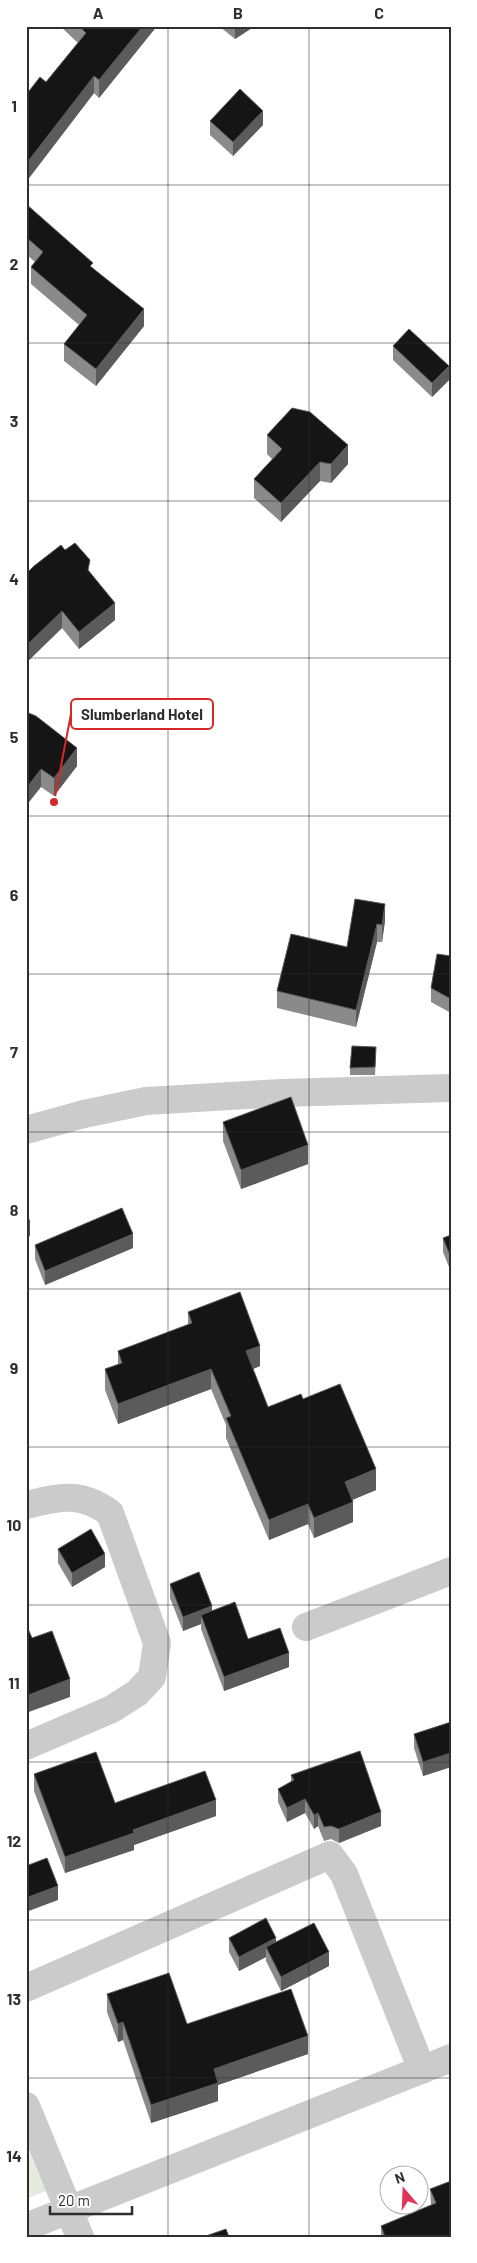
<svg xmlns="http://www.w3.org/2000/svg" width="477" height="2263" font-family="Barlow,sans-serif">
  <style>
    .green { fill: #e6ebdd }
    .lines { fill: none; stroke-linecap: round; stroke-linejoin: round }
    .minor { stroke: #cbcbcb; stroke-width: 28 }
    .wall { fill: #8a8a8a }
    .shaded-wall { fill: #5b5b5b }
    .building { fill: #151515; stroke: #5b5b5b }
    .grid { fill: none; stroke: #2e2e2e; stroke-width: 1; stroke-opacity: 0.55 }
    .leader { fill: none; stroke: #d62828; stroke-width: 2 }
    .callout-dot { fill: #d62828; stroke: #fff; stroke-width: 2 }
    .callout { fill: #fff; stroke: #d62828; stroke-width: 2 }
    .callout-label { font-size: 15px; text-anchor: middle; font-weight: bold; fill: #2e2e2e }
    .neatline { fill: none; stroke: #2e2e2e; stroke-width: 2 }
    .grid-label { font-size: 16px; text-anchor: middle; font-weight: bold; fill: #2e2e2e }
  </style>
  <rect width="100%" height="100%" fill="#fff"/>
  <!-- green -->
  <path class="green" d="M 26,2145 L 46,2191 L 26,2199 Z"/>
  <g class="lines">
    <!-- minor -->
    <g class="minor">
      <path d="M 26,1130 L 84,1114 L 146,1101 L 282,1093 L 451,1088"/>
      <path d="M 26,1505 C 60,1497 80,1491 110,1513 L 157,1643 L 152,1677 L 137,1693 L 112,1709 L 26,1746"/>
      <path d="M 306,1627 L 451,1571"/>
      <path d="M 26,1988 L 330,1855 L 344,1874 L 422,2070"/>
      <path d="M 26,2106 L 80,2237"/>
      <path d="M 26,2227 L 451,2058"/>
    </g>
  </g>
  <!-- wall -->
  <g class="wall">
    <path d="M 60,26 L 157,26 L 99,98 L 94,93 L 26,182 L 26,95 L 46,82 L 78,43 Z"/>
    <path d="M 219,26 L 255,26 L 235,39 Z"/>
    <path d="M 210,121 L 263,125 L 233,156 L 210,135 Z"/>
    <path d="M 26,204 L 93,268 L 144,326 L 96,386 L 64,361 L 64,344 L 79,325 L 31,284 L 31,267 L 35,262 L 26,254 Z"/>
    <path d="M 393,346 L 449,380 L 432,397 L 393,360 Z"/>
    <path d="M 267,435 L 348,464 L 331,483 L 320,481 L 281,522 L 254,498 L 254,479 L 272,459 L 267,454 Z"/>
    <path d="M 65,550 L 90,573 L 115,620 L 79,649 L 62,628 L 26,663 L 26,574 Z"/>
    <path d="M 26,712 L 77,766 L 54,796 L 41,787 Z"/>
    <path d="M 355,899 L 385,921 L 382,942 L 377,942 L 356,1027 L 277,1008 L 277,991 L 347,947 Z"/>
    <path d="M 451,956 L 451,1013 L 431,1002 L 431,988 Z"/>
    <path d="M 376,1055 L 375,1075 L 350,1075 L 350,1068 Z"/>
    <path d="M 223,1122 L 308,1164 L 241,1189 L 223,1141 Z"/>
    <path d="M 451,1235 L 451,1272 L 443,1252 L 443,1238 Z"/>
    <path d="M 35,1245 L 133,1248 L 45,1285 L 35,1259 Z"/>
    <path d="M 188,1312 L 260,1366 L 253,1369 L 268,1407 L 303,1399 L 376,1490 L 352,1500 L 353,1522 L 314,1538 L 308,1524 L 269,1540 L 226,1438 L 226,1425 L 211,1389 L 118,1424 L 105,1390 L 105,1369 L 118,1365 L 118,1351 L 188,1325 Z"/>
    <path d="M 58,1549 L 105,1567 L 72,1587 L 58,1563 Z"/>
    <path d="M 170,1584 L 212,1611 L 248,1639 L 289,1667 L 224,1691 L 201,1629 L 201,1624 L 183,1631 L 170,1598 Z"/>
    <path d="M 451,1722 L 451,1767 L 423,1776 L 414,1748 L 414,1734 Z"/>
    <path d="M 34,1774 L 115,1803 L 216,1816 L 134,1845 L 134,1850 L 65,1873 L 34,1791 Z"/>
    <path d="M 291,1775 L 381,1826 L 339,1843 L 331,1839 L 324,1841 L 318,1826 L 314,1829 L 305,1813 L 287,1822 L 278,1802 L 278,1789 L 291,1782 Z"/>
    <path d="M 229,1938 L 276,1942 L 329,1966 L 281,1991 L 266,1961 L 266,1957 L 239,1971 L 229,1952 Z"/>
    <path d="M 107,1994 L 187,2024 L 308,2054 L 218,2085 L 218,2101 L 151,2123 L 123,2040 L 118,2042 L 107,2012 Z"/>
    <path d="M 430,2189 L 451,2237 L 381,2237 L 381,2226 L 431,2205 Z"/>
  </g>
  <!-- shaded-wall -->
  <g class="shaded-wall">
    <path d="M 143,26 L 157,26 L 99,98 L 99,80 Z"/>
    <path d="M 235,26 L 255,26 L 235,39 Z"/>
    <path d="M 94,76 L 94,93 L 26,182 L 26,164 Z"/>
    <path d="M 263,111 L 263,125 L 233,156 L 233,142 Z"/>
    <path d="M 144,309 L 144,326 L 96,386 L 96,369 Z"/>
    <path d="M 449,366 L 449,380 L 432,397 L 432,383 Z"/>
    <path d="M 348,445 L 348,464 L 331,483 L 331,464 Z"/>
    <path d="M 320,462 L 320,481 L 281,522 L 281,503 Z"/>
    <path d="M 115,603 L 115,620 L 79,649 L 79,632 Z"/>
    <path d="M 62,611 L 62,628 L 26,663 L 26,646 Z"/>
    <path d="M 77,748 L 77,766 L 54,796 L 54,778 Z"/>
    <path d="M 41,769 L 41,787 L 26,806 L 26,789 Z"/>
    <path d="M 385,904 L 385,921 L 382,942 L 382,925 Z"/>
    <path d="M 377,924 L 377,942 L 356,1027 L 356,1010 Z"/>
    <path d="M 308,1145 L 308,1164 L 241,1189 L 241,1170 Z"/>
    <path d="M 30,1222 L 30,1236 L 26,1238 L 26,1224 Z"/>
    <path d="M 133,1234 L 133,1248 L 45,1285 L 45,1271 Z"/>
    <path d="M 260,1346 L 260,1366 L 246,1372 L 246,1351 Z"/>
    <path d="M 211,1369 L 211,1389 L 118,1424 L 118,1404 Z"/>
    <path d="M 376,1469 L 376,1490 L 345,1503 L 345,1482 Z"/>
    <path d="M 26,1475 L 28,1475 L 28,1488 L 26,1489 Z"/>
    <path d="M 353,1502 L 353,1522 L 314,1538 L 314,1518 Z"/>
    <path d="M 308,1504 L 308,1524 L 269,1540 L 269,1520 Z"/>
    <path d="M 105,1554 L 105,1567 L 72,1587 L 72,1573 Z"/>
    <path d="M 212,1606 L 212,1619 L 201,1615 L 201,1624 L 183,1631 L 183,1617 Z"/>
    <path d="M 289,1653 L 289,1667 L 224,1691 L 224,1677 Z"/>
    <path d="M 70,1679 L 70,1697 L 26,1713 L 26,1696 Z"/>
    <path d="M 451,1753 L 451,1767 L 423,1776 L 423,1762 Z"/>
    <path d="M 305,1799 L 305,1813 L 287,1822 L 287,1808 Z"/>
    <path d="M 216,1800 L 216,1816 L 134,1845 L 134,1850 L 65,1873 L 65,1857 L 133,1830 Z"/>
    <path d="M 381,1812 L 381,1826 L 339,1843 L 339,1829 Z"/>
    <path d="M 318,1813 L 318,1826 L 314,1829 L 314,1815 Z"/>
    <path d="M 58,1886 L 58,1900 L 26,1912 L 26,1898 Z"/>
    <path d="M 276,1938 L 276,1952 L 266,1947 L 266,1957 L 239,1971 L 239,1957 Z"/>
    <path d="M 329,1952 L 329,1966 L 281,1991 L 281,1977 Z"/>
    <path d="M 123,2022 L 123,2040 L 118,2042 L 118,2024 Z"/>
    <path d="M 308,2036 L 308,2054 L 218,2085 L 218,2101 L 151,2123 L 151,2105 L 214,2069 Z"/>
  </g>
  <!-- building -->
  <g class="building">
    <path d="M 79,26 L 143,26 L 99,80 L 94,76 L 26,164 L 26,95 L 40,77 L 46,82 L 86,33 Z"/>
    <path d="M 240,89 L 263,111 L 233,142 L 210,121 Z"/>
    <path d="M 26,204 L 93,263 L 90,266 L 144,309 L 96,369 L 64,344 L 87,315 L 31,267 L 43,252 L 26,237 Z"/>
    <path d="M 409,329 L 449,366 L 432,383 L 393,346 Z"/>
    <path d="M 292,408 L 310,412 L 348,445 L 331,464 L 320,462 L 281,503 L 254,479 L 282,449 L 267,435 Z"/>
    <path d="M 75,543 L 90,560 L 88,570 L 115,603 L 79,632 L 62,611 L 26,646 L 26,574 L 34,566 L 61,545 L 65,550 Z"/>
    <path d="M 26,712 L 36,716 L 77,748 L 54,778 L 41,769 L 26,789 Z"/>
    <path d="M 355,899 L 385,904 L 382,925 L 377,924 L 356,1010 L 277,991 L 291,934 L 347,947 Z"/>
    <path d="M 437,954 L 451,956 L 451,999 L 431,988 Z"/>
    <path d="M 352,1046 L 376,1047 L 375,1067 L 350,1068 Z"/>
    <path d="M 291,1097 L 308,1145 L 241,1170 L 223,1122 Z"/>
    <path d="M 122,1208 L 133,1234 L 45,1271 L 35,1245 Z"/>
    <path d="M 26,1212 L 30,1222 L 26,1224 Z"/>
    <path d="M 451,1235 L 451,1258 L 443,1238 Z"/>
    <path d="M 240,1292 L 260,1346 L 246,1351 L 268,1407 L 301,1394 L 303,1399 L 340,1384 L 376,1469 L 345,1482 L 353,1502 L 314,1518 L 308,1504 L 269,1520 L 226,1418 L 231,1416 L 211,1369 L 118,1404 L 105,1369 L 122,1363 L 118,1351 L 192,1323 L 188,1312 Z"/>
    <path d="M 91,1529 L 105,1554 L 72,1573 L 58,1549 Z"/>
    <path d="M 199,1572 L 212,1606 L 183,1617 L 170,1584 Z"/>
    <path d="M 235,1602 L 248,1639 L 280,1628 L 289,1653 L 224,1677 L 201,1615 Z"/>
    <path d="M 26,1624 L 32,1638 L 52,1631 L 70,1679 L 26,1696 Z"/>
    <path d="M 451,1722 L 451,1753 L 423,1762 L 414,1734 Z"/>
    <path d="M 360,1751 L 381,1812 L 339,1829 L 331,1826 L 324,1827 L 318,1813 L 314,1815 L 305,1799 L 287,1808 L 278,1789 L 294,1780 L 291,1775 Z"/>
    <path d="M 96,1752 L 115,1803 L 205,1771 L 216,1800 L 133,1830 L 134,1833 L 65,1857 L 34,1774 Z"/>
    <path d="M 47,1858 L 58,1886 L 26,1898 L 26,1866 Z"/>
    <path d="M 266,1918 L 276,1938 L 239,1957 L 229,1938 Z"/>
    <path d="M 314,1923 L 329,1952 L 281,1977 L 266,1947 Z"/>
    <path d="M 169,1973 L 187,2024 L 291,1989 L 308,2036 L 214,2069 L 218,2083 L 151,2105 L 123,2022 L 118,2024 L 107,1994 Z"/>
    <path d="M 451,2181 L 451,2237 L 385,2237 L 381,2226 L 436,2203 L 430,2189 Z"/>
    <path d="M 226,2229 L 229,2237 L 203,2237 Z"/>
  </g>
  <!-- grid -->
  <path class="grid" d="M 168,26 L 168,2237M 309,26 L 309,2237M 26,185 L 451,185M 26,343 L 451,343M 26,501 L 451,501M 26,658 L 451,658M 26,816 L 451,816M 26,974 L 451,974M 26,1132 L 451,1132M 26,1289 L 451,1289M 26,1447 L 451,1447M 26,1605 L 451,1605M 26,1762 L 451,1762M 26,1920 L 451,1920M 26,2078 L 451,2078"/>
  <!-- callouts -->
  <path class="leader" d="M54 802L71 714"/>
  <circle class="callout-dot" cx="54" cy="802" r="5"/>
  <rect class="callout" x="71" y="699" width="142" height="30" rx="5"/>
  <g class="callout-label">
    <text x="142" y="720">Slumberland Hotel</text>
  </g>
  <!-- border -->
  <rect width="477" height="2263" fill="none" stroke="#ffffff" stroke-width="55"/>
  <!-- north arrow -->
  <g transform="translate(404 2190) rotate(341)"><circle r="24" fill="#ffffff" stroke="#ababab"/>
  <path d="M0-4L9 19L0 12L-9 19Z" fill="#e03659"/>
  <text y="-8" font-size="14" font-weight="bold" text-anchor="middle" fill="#2e2e2e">N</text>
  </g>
  <!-- scale -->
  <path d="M50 2206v8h82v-8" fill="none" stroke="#2e2e2e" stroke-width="2.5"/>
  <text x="58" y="2206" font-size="15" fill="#2e2e2e" stroke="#ffffff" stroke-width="4" paint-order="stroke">20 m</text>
  <rect x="28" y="28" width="422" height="2208" class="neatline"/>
  <g class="grid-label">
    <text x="98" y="19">A</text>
    <text x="238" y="19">B</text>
    <text x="379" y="19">C</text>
    <text x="14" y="112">1</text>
    <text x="14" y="270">2</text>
    <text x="14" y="427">3</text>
    <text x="14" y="585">4</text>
    <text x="14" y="743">5</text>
    <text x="14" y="901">6</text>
    <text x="14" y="1058">7</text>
    <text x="14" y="1216">8</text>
    <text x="14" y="1374">9</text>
    <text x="14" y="1531">10</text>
    <text x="14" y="1689">11</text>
    <text x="14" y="1847">12</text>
    <text x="14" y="2005">13</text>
    <text x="14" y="2162">14</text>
  </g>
</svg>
